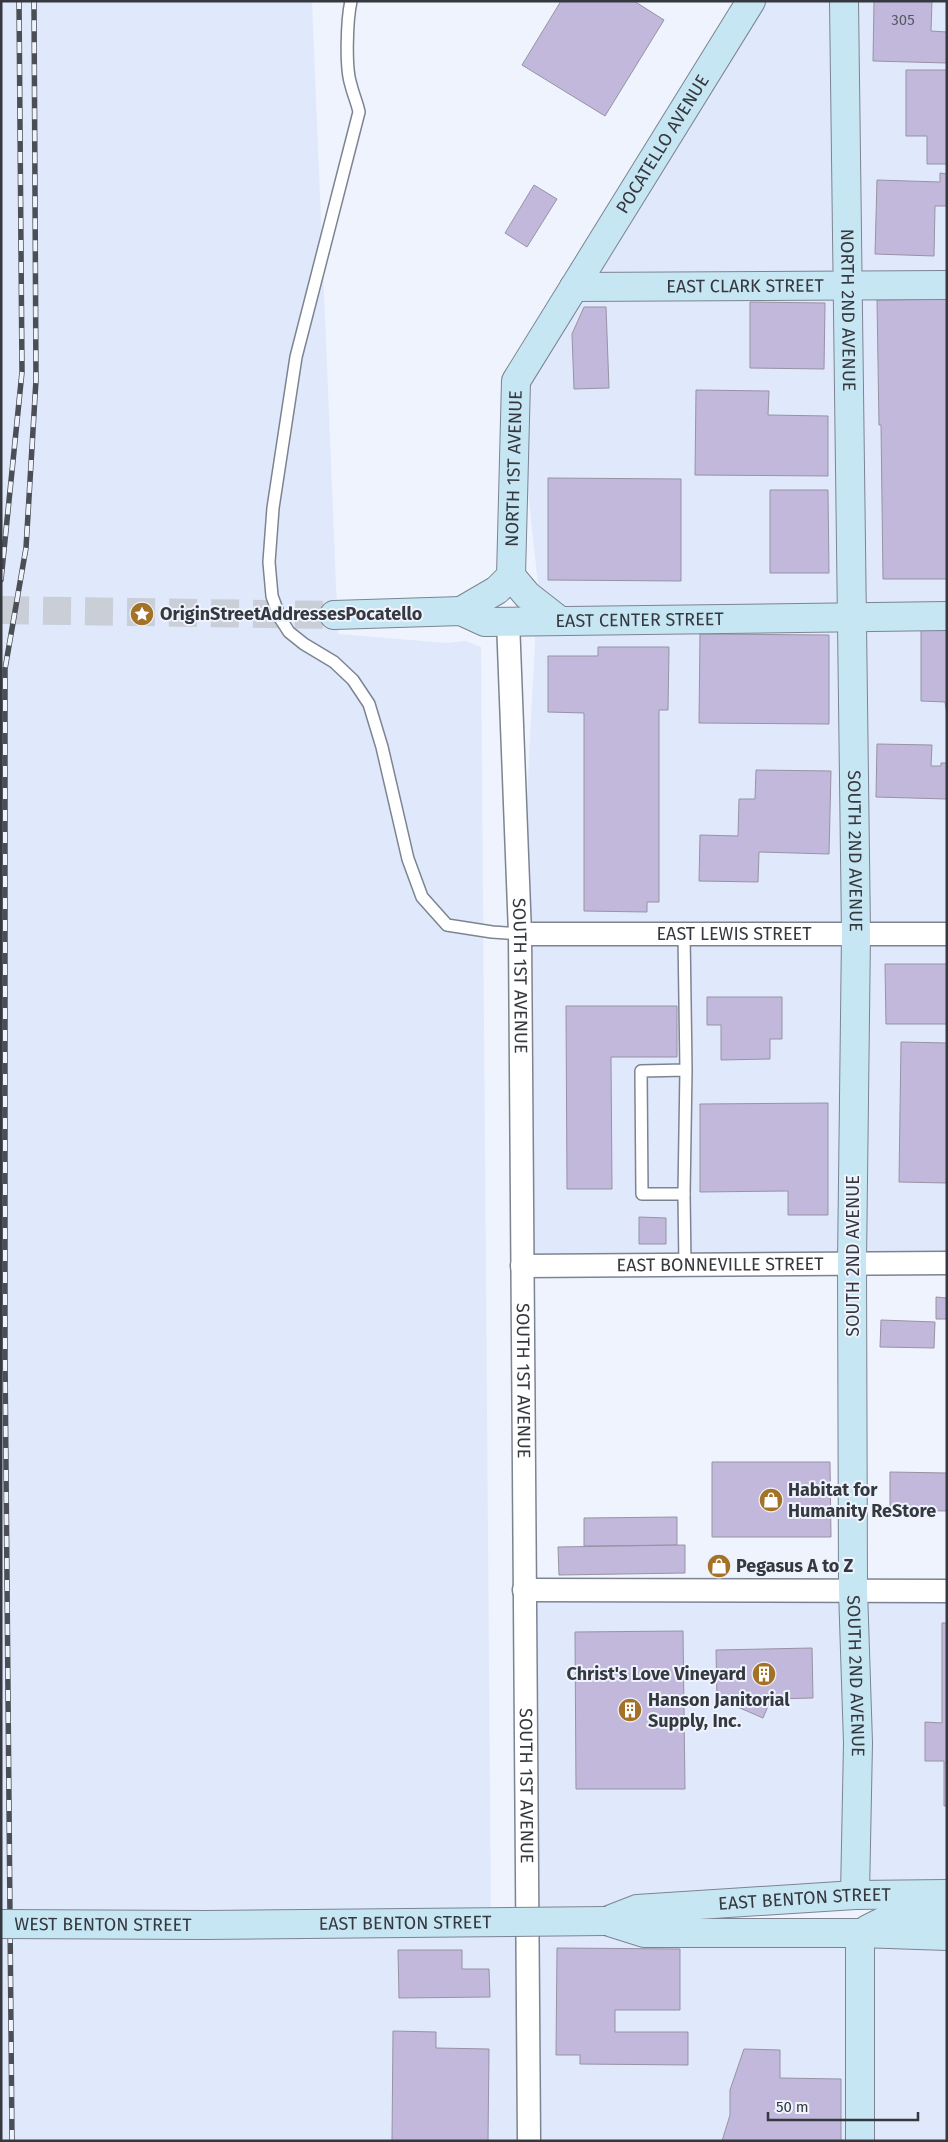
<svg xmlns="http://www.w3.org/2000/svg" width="948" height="2142" font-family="'Fira Sans',sans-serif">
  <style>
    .built { fill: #dfe9fb }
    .building { fill: #c1b8db; stroke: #9793a3 }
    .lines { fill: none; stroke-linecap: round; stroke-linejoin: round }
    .secondary-tunnel { stroke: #c9ced7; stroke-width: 28; stroke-dasharray: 28 14; stroke-linecap: butt }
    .lane-casing { stroke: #7c8492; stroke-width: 14 }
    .street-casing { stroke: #7c8492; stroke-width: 25 }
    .secondary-casing { stroke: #7c8492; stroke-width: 30 }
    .lane { stroke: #fff; stroke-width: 11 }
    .street { stroke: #fff; stroke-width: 22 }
    .secondary { stroke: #c7e6f3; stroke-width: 28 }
    .rail-casing { stroke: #4b4f55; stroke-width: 5.5 }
    .rail { stroke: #eef3fd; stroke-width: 4; stroke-dasharray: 11; stroke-linecap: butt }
    .secondary-bridge-casing { stroke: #7c8492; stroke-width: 30; stroke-linecap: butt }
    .secondary-bridge { stroke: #c7e6f3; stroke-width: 28 }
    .labels { text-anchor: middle; stroke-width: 4; stroke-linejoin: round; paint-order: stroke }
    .number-label { font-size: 15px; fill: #585865 }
    .street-label { font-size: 18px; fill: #35383e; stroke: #eef3fd }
    .poi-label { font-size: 18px; font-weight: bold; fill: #35383e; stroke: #eef3fd; text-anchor: start }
  </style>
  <rect width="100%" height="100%" fill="#eef3fd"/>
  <!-- built -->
  <g class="built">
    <path d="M 1,1 L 312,1 L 338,634 L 447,643 L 466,641 L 481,647 L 491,1922 L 525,1922 L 524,1590 L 947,1591 L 947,1895 L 606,1921 L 947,1936 L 947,2141 L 1,2141 Z"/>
    <path d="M 751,1 L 947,1 L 947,1262 L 522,1266 L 520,933 L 538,584 L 516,381 Z"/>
  </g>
  <!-- building -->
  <g class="building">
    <path d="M 561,1 L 634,1 L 664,20 L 605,116 L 522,65 Z"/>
    <path d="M 874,1 L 932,1 L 931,31 L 947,32 L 947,63 L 873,61 Z"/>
    <path d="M 906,70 L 947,70 L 947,164 L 927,164 L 927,136 L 906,136 Z"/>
    <path d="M 940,173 L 947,174 L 947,206 L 935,206 L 934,256 L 875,254 L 877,180 L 940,182 Z"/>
    <path d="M 534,185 L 557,199 L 527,247 L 505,233 Z"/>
    <path d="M 947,299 L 947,579 L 883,579 L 881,425 L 879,425 L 877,300 Z"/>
    <path d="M 750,302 L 825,303 L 824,369 L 750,368 Z"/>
    <path d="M 584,307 L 606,307 L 609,388 L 574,389 L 572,334 Z"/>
    <path d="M 696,390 L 769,391 L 768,415 L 828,416 L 828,476 L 695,475 Z"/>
    <path d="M 548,478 L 681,479 L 681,581 L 548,580 Z"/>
    <path d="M 770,490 L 828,490 L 829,573 L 770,573 Z"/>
    <path d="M 921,629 L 947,629 L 947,714 L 945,702 L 921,701 Z"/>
    <path d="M 700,634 L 829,635 L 829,724 L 699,723 Z"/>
    <path d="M 598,647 L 669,647 L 668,710 L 659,710 L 659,902 L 647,902 L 647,912 L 584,911 L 584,713 L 548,712 L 548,656 L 598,656 Z"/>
    <path d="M 877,744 L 932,745 L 931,766 L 941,766 L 941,763 L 947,763 L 947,799 L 876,797 Z"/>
    <path d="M 756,770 L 831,771 L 829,854 L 759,852 L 758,882 L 699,881 L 700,835 L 738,836 L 739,799 L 755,799 Z"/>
    <path d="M 885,964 L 947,964 L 947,1024 L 886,1024 Z"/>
    <path d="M 707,997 L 782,997 L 782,1039 L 770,1039 L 770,1059 L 721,1060 L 721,1025 L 707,1025 Z"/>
    <path d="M 566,1006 L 677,1006 L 677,1057 L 611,1057 L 612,1189 L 567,1189 Z"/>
    <path d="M 901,1042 L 947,1043 L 947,1183 L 899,1182 Z"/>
    <path d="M 828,1103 L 828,1215 L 788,1215 L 788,1191 L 700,1192 L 700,1104 Z"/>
    <path d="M 639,1217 L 666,1218 L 666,1244 L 639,1244 Z"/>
    <path d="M 936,1297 L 947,1298 L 947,1319 L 936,1319 Z"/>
    <path d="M 881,1320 L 935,1322 L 934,1348 L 880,1347 Z"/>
    <path d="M 712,1462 L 830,1462 L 831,1537 L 712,1537 Z"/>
    <path d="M 890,1472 L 947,1473 L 947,1511 L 890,1510 Z"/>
    <path d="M 677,1517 L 677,1545 L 584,1546 L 584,1518 Z"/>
    <path d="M 685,1545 L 685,1573 L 559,1575 L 558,1547 Z"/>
    <path d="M 942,1623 L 947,1623 L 947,1806 L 944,1806 L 944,1761 L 925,1761 L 925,1722 L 942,1723 Z"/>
    <path d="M 683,1631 L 685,1789 L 576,1789 L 575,1632 Z"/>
    <path d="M 812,1648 L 813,1698 L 771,1699 L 763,1718 L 717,1698 L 716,1650 Z"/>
    <path d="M 557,1948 L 680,1949 L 680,2010 L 615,2010 L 615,2032 L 688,2032 L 688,2065 L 580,2064 L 580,2055 L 556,2055 Z"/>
    <path d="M 398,1950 L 462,1950 L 462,1969 L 489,1969 L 490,1997 L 399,1998 Z"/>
    <path d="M 393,2031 L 436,2032 L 436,2048 L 489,2049 L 488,2141 L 392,2141 Z"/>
    <path d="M 744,2049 L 780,2050 L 780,2078 L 841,2079 L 841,2141 L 722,2141 L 730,2115 L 730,2090 Z"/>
  </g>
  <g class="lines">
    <!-- secondary-tunnel -->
    <path class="secondary-tunnel" d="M 1,610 L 334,615"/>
    <!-- lane casing -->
    <g class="lane-casing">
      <g id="lane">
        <path d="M 351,1 C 347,19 345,68 351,85 C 353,94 357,102 359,112 L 296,357 L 273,508 L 269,562 L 272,596 L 280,618 L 289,632 L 304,644 L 334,662 L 353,680 L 369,704 L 382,747 L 408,859 L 422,897 L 447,925 L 492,932 L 520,934"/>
        <path d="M 684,934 L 686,1070 L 684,1194 L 642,1194 L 641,1071 L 686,1070"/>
        <path d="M 684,1194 L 685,1265"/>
      </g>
    </g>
    <!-- street casing -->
    <g class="street-casing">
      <g id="street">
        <path id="s1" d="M 508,621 L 520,934 L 529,2141"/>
        <path id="s2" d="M 520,934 L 947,934"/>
        <path id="s3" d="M 522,1266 L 947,1263"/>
        <path d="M 524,1590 L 947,1591"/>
      </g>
    </g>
    <!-- secondary casing -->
    <g class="secondary-casing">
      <g id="secondary">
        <path id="s4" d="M 844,1 L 856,934 L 852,1263 L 853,1590 L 858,1743 L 855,1895"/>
        <path id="s5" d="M 574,287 L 947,285"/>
        <path d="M 511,576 L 527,595 L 559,620"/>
        <path id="s6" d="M 461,611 L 497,590 L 511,576 L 516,381 L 751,1"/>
        <path id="s7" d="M 334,615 L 461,611 L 485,622 L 947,616"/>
        <path id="s8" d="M 606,1921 L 637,1909 L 855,1895 L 947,1894"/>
        <path d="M 606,1921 L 644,1933 L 860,1933 L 947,1936"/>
        <path d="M 868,1929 L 896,1915 L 933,1915 L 947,1907"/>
        <path d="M 860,1933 L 860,2141"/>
      </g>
    </g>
    <!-- lane -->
    <use href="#lane" class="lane"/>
    <!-- street -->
    <use href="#street" class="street"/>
    <!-- secondary -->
    <use href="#secondary" class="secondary"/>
    <!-- rail casing -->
    <g class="rail-casing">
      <g id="rail">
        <path d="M 1,580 L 22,372 L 19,1"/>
        <path d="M 12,2141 L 5,1357 L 5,669 L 26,548 L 36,380 L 34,1"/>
      </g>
    </g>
    <!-- rail -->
    <use href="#rail" class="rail"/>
    <!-- secondary-bridge casing -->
    <g class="secondary-bridge-casing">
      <g id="secondary-bridge">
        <path id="s9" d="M 1,1924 L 205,1925 L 606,1921"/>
      </g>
    </g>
    <!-- secondary-bridge -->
    <use href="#secondary-bridge" class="secondary-bridge"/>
  </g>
  <!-- icons -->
  <defs>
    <g id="sight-disc" transform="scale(1.25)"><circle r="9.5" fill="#a37227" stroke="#eef3fd"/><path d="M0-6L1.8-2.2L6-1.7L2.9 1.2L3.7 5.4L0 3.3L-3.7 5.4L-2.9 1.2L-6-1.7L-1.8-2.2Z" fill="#fff"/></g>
    <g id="shop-disc" transform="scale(1.25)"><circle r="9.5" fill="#a37227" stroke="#eef3fd"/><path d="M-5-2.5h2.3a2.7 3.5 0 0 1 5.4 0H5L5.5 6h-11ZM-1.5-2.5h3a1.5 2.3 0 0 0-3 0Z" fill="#fff"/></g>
    <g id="building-disc" transform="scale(1.25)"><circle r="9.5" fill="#a37227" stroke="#eef3fd"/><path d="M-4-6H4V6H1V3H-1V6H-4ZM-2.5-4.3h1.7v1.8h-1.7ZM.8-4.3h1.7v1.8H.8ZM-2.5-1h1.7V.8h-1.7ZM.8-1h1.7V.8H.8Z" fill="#fff"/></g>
  </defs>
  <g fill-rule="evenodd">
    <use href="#sight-disc" x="142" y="614"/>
    <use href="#shop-disc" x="771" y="1500"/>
    <use href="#shop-disc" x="719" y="1566"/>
    <use href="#building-disc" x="764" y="1674"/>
    <use href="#building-disc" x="630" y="1710"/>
  </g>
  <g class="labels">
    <!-- number labels -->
    <g class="number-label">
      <text x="903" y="25">305</text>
    </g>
    <!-- street labels -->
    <g class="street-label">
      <text dy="6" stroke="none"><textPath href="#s6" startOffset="535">POCATELLO AVENUE</textPath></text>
      <text dy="6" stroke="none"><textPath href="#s5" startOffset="171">EAST CLARK STREET</textPath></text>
      <text dy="6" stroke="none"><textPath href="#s4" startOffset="309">NORTH 2ND AVENUE</textPath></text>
      <text dy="6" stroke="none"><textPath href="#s6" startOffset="169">NORTH 1ST AVENUE</textPath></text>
      <text dy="6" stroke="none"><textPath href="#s7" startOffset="308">EAST CENTER STREET</textPath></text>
      <text dy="6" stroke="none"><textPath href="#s4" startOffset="850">SOUTH 2ND AVENUE</textPath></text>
      <text dy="6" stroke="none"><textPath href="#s2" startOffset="214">EAST LEWIS STREET</textPath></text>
      <text dy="6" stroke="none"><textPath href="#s1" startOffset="355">SOUTH 1ST AVENUE</textPath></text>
      <text transform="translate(853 1256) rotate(-90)" y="6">SOUTH 2ND AVENUE</text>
      <text dy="6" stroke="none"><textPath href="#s3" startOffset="198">EAST BONNEVILLE STREET</textPath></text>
      <text dy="6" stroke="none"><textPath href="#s1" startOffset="760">SOUTH 1ST AVENUE</textPath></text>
      <text dy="6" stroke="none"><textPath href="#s4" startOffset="1675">SOUTH 2ND AVENUE</textPath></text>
      <text dy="6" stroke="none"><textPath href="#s1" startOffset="1165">SOUTH 1ST AVENUE</textPath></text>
      <text dy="6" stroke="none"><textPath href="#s8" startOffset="201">EAST BENTON STREET</textPath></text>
      <text dy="6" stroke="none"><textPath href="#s9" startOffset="404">EAST BENTON STREET</textPath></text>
      <text dy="6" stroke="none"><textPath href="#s9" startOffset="102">WEST BENTON STREET</textPath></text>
    </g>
    <!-- poi labels -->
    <g class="poi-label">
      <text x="160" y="620">OriginStreetAddressesPocatello</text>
      <text x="788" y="1496">Habitat for<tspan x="788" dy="21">Humanity ReStore</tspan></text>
      <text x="736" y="1572">Pegasus A to Z</text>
      <text x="746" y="1680" text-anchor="end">Christ's Love Vineyard</text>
      <text x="648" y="1706">Hanson Janitorial<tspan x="648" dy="21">Supply, Inc.</tspan></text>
    </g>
  </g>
  <!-- border -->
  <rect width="948" height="2142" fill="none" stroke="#35383e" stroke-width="5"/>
  <!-- scale -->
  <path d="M768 2112v8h150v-8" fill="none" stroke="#35383e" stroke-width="2.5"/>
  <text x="776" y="2112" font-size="15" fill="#35383e" stroke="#eef3fd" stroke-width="4" paint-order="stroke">50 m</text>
</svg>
